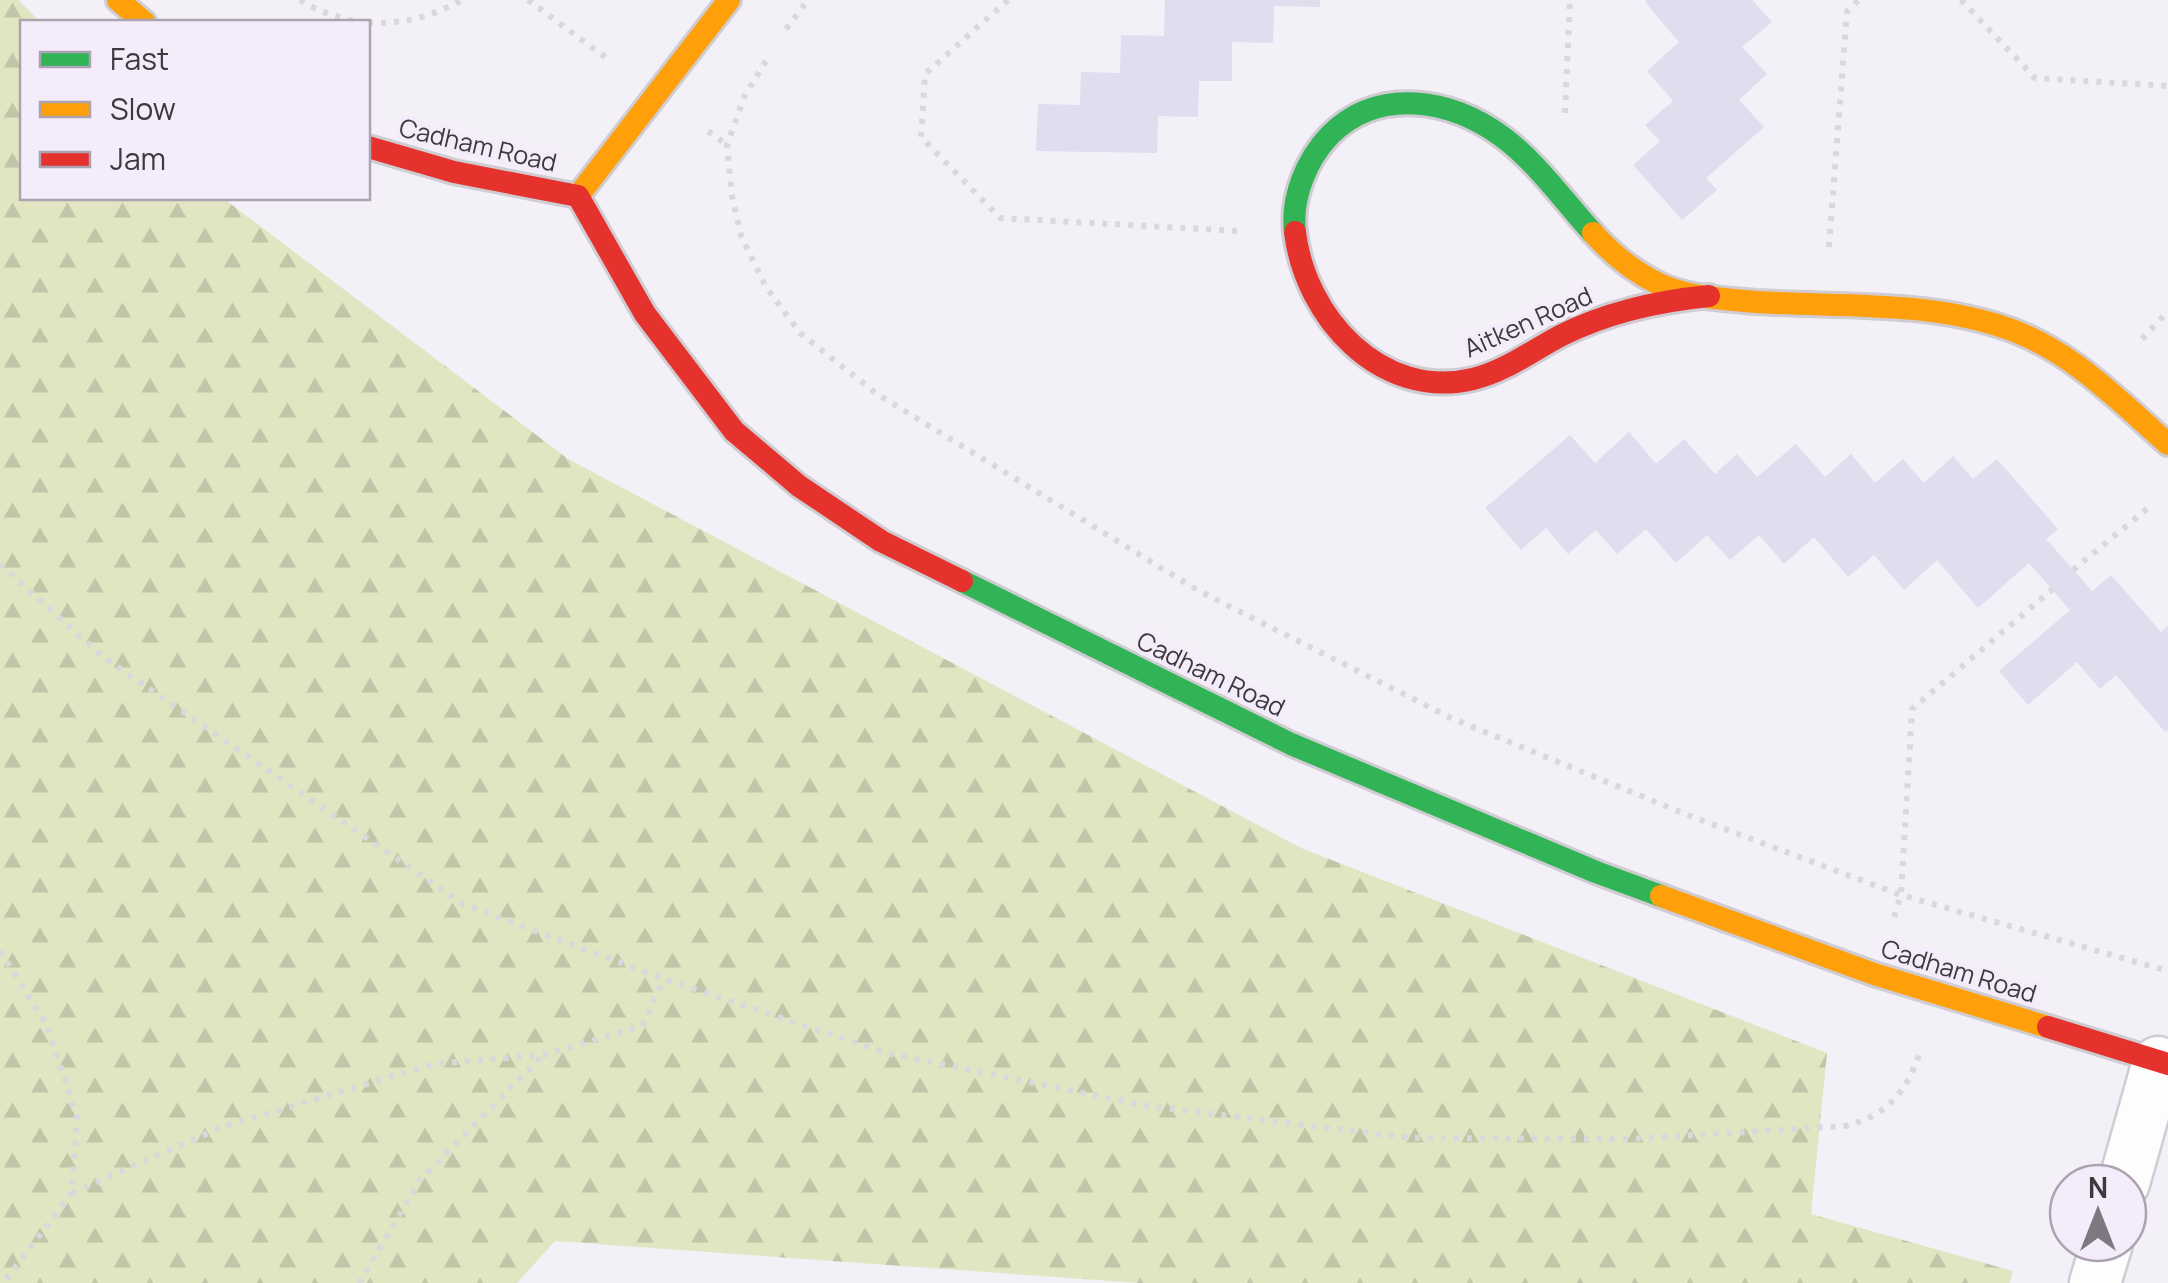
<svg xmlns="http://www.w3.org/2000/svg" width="2168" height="1283" font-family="Manrope,sans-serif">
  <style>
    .forest { fill: url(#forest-firs) }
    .building { fill: #dfddee }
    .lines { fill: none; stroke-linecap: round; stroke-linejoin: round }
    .street-casing { stroke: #cfccd2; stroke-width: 55 }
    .fast-casing { stroke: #cfccd2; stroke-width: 28 }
    .slow-casing { stroke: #cfccd2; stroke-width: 28 }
    .jam-casing { stroke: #cfccd2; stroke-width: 28 }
    .path { stroke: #dad8db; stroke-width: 6; stroke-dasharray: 5 8; stroke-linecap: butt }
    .street { stroke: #fdfdfe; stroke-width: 50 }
    .fast { stroke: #30b455; stroke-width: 22 }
    .slow { stroke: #ff9f0a; stroke-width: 22 }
    .jam { stroke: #e5322d; stroke-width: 22 }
    .labels { text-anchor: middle; stroke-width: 8; stroke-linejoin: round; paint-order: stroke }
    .street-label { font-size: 25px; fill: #3d393f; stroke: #f5ecfb }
  </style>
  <defs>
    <pattern id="forest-firs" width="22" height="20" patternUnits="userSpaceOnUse" patternTransform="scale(2.5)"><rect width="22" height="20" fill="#e1e5c1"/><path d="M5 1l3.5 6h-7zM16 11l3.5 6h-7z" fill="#c2c5a7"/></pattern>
  </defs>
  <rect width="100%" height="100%" fill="#f4f0f8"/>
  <!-- forest -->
  <path class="forest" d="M 0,0 L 18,0 L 40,22 L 22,22 L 22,198 L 223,198 L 568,459 L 1301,848 L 1827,1053 L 1811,1214 L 2013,1271 L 2010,1283 L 1139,1283 L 555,1241 L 517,1283 L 0,1283 Z"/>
  <!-- building -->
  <g class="building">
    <path d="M 1165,0 L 1320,0 L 1320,7 L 1274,6 L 1273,43 L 1232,42 L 1232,81 L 1199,81 L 1198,117 L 1158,116 L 1157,153 L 1036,151 L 1038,104 L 1080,105 L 1081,72 L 1120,73 L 1121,35 L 1164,36 Z"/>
    <path d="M 1647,0 L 1752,0 L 1772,22 L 1742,47 L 1767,74 L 1739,100 L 1764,127 L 1706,178 L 1717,190 L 1682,220 L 1633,165 L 1660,141 L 1645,125 L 1673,101 L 1647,71 L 1679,42 L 1645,2 Z"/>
    <path d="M 1629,432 L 1656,464 L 1684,439 L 1715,474 L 1737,454 L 1757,477 L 1796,444 L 1825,477 L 1851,454 L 1875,483 L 1903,459 L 1924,483 L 1953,456 L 1973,479 L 1997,459 L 2058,529 L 2046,539 L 2092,591 L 2111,575 L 2161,632 L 2168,625 L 2168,730 L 2165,732 L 2116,675 L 2100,689 L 2077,662 L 2028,705 L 1999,671 L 2070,610 L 2029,563 L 1978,608 L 1937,560 L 1904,590 L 1874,555 L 1848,577 L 1814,537 L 1784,564 L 1759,535 L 1730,560 L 1707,535 L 1676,563 L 1646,529 L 1617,554 L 1596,530 L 1568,554 L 1546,528 L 1521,550 L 1485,508 L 1570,435 L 1595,463 Z"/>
  </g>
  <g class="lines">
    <!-- street casing -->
    <g class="street-casing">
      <g id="street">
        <path d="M 2124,1183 L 2158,1062"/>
        <path d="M 2095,1283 L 2107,1243"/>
      </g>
    </g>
    <!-- fast casing -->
    <g class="fast-casing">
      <g id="fast">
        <path d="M 1295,232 C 1291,198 1306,160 1330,135 C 1379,86 1452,99 1504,138 C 1538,164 1564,201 1593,233"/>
        <path d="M 962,581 L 1291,744 L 1596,872 L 1661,896"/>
      </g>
    </g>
    <!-- slow casing -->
    <g class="slow-casing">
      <g id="slow">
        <path d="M 118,0 L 144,22"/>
        <path d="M 578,196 L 729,0"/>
        <path d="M 1593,233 C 1611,253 1634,272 1659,284 C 1688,298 1725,299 1757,302 C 1837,307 1923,301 2000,326 C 2068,347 2116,398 2168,444"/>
        <path d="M 1661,896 L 1874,974 L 2048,1027"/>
      </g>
    </g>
    <!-- jam casing -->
    <g class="jam-casing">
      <g id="jam">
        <path d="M 368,147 L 454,172 L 578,196 L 645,314 L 734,431 L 799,486 L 881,541 L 962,581"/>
        <path d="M 1295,232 C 1305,317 1381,401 1473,379 C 1506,371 1533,350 1562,335 C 1608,312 1658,301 1709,296"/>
        <path d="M 2048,1027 L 2168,1064"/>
      </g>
    </g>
    <!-- path -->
    <g class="path">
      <path d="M 300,0 L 320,11 L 356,22"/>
      <path d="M 528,0 L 608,59"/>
      <path d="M 1008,0 L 925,74 L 921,137 L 1000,218 L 1237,231"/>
      <path d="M 1961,0 L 2035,78 L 2168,86"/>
      <path d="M 368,23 C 403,24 431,17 462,0"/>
      <path d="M 786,29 L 808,0"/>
      <path d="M 766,61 L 745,95 L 727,145 L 732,196 L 741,236 L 766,287 L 800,333 L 877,394 L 1199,591 L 1451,718 L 1685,814 L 1901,895 L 2168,971"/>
      <path d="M 1565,113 L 1570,0"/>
      <path d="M 708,131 L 727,145"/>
      <path d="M 1829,247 L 1847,11 L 1859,0"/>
      <path d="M 2142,339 L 2168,311"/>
      <path d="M 0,564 L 103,657 L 463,904 L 664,979 L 887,1053 L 1147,1106 L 1412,1138 L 1628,1139 L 1845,1126 C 1887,1116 1906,1093 1920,1052"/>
      <path d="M 2073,570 L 2153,504"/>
      <path d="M 1894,917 L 1901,895 L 1912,709 L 2053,589"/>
      <path d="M 0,951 L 47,1025 L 77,1118 L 72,1193 L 3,1283"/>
      <path d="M 72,1193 L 222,1127 L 434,1064 L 543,1055 L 642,1026 L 664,979"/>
      <path d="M 359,1283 L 420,1180 L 542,1056"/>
    </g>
    <!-- street -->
    <use href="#street" class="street"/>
    <!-- fast -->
    <use href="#fast" class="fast"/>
    <!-- slow -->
    <use href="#slow" class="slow"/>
    <!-- jam -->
    <use href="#jam" class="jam"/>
  </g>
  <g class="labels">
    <!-- street labels -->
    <g class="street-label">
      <text transform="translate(478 145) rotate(13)" y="9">Cadham Road</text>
      <text transform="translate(1528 322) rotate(-24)" y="9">Aitken Road</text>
      <text transform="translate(1211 674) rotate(26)" y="9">Cadham Road</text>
      <text transform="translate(1959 971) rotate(17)" y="9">Cadham Road</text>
    </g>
  </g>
  <!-- legend -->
  <rect x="20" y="20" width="350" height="180" fill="#f5ecfb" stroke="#aba4b0" stroke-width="2.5"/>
  <rect x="40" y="52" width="50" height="15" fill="#30b455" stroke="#aba4b0" stroke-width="2.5"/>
  <text x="110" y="70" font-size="30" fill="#3d393f">Fast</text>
  <rect x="40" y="102" width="50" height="15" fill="#ff9f0a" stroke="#aba4b0" stroke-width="2.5"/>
  <text x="110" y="120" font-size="30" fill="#3d393f">Slow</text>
  <rect x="40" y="152" width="50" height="15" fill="#e5322d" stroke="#aba4b0" stroke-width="2.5"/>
  <text x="110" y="170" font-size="30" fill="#3d393f">Jam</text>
  <!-- north arrow -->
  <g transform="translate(2098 1213)"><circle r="48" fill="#f5ecfb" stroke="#aba4b0" stroke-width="2.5"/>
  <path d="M0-8L18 38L0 25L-18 38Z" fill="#7d7980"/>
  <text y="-15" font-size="28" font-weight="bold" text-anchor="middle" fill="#3d393f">N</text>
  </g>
</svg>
